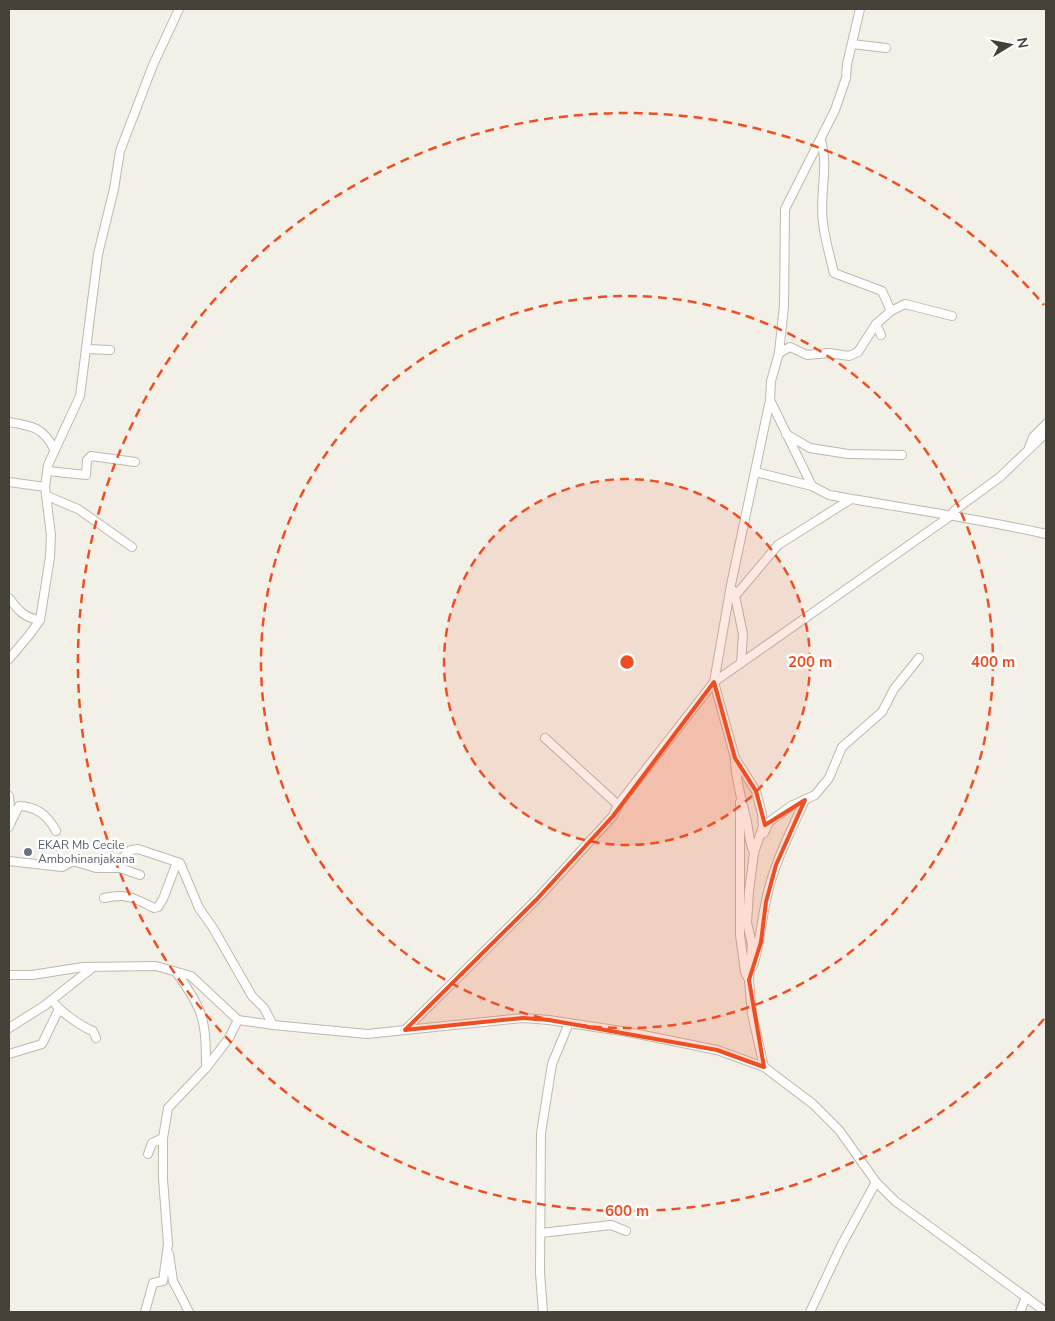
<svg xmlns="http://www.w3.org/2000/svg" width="1055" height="1321" font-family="'Nunito Sans',sans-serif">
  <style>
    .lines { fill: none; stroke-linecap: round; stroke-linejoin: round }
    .minor-casing { stroke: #beb9ab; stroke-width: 10 }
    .minor { stroke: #fff; stroke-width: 8 }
    .marked { fill: #ef4e23; fill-opacity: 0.2; stroke: #ef4e23; stroke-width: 4; stroke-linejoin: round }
    .ring { fill: none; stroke: #ef4e23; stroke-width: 2.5; stroke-dasharray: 9 6 }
    .worship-dot { fill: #6b7280; stroke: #fff; stroke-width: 2 }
    .labels { text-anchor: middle; stroke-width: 5; stroke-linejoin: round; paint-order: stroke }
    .worship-label { font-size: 12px; fill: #5b616d; stroke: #fff; text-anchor: start }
    .centre { fill: #ef4e23; stroke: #fff; stroke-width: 2.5 }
    .ring-label { font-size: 15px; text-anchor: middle; font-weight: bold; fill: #ef4e23; stroke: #fff; stroke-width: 5; stroke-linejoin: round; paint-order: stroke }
  </style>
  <rect width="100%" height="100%" fill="#f3f0e8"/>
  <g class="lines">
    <!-- minor casing -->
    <g class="minor-casing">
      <g id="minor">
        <path d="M 852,44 L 886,48"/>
        <path d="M 821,141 C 829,167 819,196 823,223 C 825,240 830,256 834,273 L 882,291 L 891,311"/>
        <path d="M 881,335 L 876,324 L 891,311 L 905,304 L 952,316"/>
        <path d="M 87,349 L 110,350"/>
        <path d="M 779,353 L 790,347 L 807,355 L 829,353 L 849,356 L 858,352 L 876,324"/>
        <path d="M 770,400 L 812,486 L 829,495 C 902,508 975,518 1046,534"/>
        <path d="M 9,422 C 32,426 43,427 54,449"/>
        <path d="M 786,434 L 810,448 L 848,454 L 902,455"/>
        <path d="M 1029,448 L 1033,437 L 1046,424"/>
        <path d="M 48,471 L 86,475 L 87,460 L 91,456 L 135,462"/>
        <path d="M 755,472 L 812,486"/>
        <path d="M 9,482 L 45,487"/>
        <path d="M 47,496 L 78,509 L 132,547"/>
        <path d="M 734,591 L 743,634 L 741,663"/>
        <path d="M 736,595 L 778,545 L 851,499"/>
        <path d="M 9,598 C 18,610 24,618 40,620"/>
        <path d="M 9,659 L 30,634 L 40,620 L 50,557 L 51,535 L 45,487 L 48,465 L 80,396 L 98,254 L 114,189 L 120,151 L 153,65 L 179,9"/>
        <path d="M 545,738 L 618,805"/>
        <path d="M 735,760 C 736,782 742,801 747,822 C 749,833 749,842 754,853"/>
        <path d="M 9,796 L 11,822 L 9,827"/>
        <path d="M 740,802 L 740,935 L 745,972 L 749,980"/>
        <path d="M 11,822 L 19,806 C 37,806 48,816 56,831"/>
        <path d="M 764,833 L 769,822 L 791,806 L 815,795 L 829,778 L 842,747 L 882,712 L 894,689 L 919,658"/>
        <path d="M 9,861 L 62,867 L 73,861 L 96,868 L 120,868 L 140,875"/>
        <path d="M 120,868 L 123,857 L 131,850 L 138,849 L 177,862"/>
        <path d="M 104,898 C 128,893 134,898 154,908 L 158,907 L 163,899 L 177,862 L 180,863 L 199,908 L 213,928 L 252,996 L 264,1008 L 273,1025"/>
        <path d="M 753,966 C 760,944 761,923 766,901 C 773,865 790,833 805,800"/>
        <path d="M 9,975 L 32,975 L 83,967 L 156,966 L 191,976 L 238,1020 L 273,1025 L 367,1034 L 523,1018 L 549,1020 L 628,1032 L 717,1050 L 764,1067 L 813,1104 L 839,1130 L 876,1182 L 895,1201 L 1046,1312"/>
        <path d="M 56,1005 C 62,1013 84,1028 93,1031 L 96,1038"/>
        <path d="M 9,1028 L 44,1006 L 92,968"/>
        <path d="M 405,1030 L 537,899 L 613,816 L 618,805 L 714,682 L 731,585 L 770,400 L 771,381 L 779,353 L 784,306 L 785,209 L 835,110 L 846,78 L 847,64 L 860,9"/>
        <path d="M 9,1054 L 42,1044 L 59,1009"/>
        <path d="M 764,1067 L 752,1014 L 749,980 L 752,944 L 747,923 L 749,891 L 754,853 L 763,826 L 762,814 L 756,791 L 735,758 L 714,682 L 949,517 L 955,510 L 1000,477 L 1046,433"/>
        <path d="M 206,1068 L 229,1038 L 238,1020"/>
        <path d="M 148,1154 L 152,1143 L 163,1138"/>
        <path d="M 541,1233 L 611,1225 L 626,1231"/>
        <path d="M 169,1254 L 173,1281 L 189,1312"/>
        <path d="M 145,1312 L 153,1283 L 163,1281 L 168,1244 L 163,1179 L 163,1138 L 168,1108 L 206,1068 C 206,1020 204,1010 176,972"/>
        <path d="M 543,1312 L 540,1273 L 541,1133 L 552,1064 L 569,1023"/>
        <path d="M 810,1312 L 841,1246 L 876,1182"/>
        <path d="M 1020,1312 L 1026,1297"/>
      </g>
    </g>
    <!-- minor -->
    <use href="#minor" class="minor"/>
  </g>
  <!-- marked area -->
  <path class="marked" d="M 714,682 L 735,758 L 756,791 L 765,825 L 805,800 L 776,865 L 766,902 L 761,942 L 749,980 L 764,1067 L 717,1050 L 549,1020 L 523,1018 L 405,1030 L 537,899 L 613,816 Z"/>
  <!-- distance rings -->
  <circle cx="627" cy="662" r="183" fill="#ef4e23" fill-opacity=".12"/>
  <g class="ring">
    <circle cx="627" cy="662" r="183"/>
    <circle cx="627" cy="662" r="366"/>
    <path d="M1044 1019A549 549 0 1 1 1044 305"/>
  </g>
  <!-- markers -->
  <circle class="worship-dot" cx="28" cy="852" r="5"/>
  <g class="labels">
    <!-- worship labels -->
    <g class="worship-label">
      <text x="38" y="849">EKAR Mb Cecile<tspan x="38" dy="14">Ambohinanjakana</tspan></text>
    </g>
  </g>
  <circle cx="627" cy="662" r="8" class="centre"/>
  <g class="ring-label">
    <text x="810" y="667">200 m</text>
    <text x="993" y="667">400 m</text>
    <text x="627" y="1216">600 m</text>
  </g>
  <!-- border -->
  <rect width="1055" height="1321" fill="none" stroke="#464137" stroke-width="20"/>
  <!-- north arrow -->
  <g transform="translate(1010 45) rotate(80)" stroke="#ffffff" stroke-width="4" paint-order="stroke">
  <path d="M0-4L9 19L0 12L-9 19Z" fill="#464137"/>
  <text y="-8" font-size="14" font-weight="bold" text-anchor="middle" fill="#464137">N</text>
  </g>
</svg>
